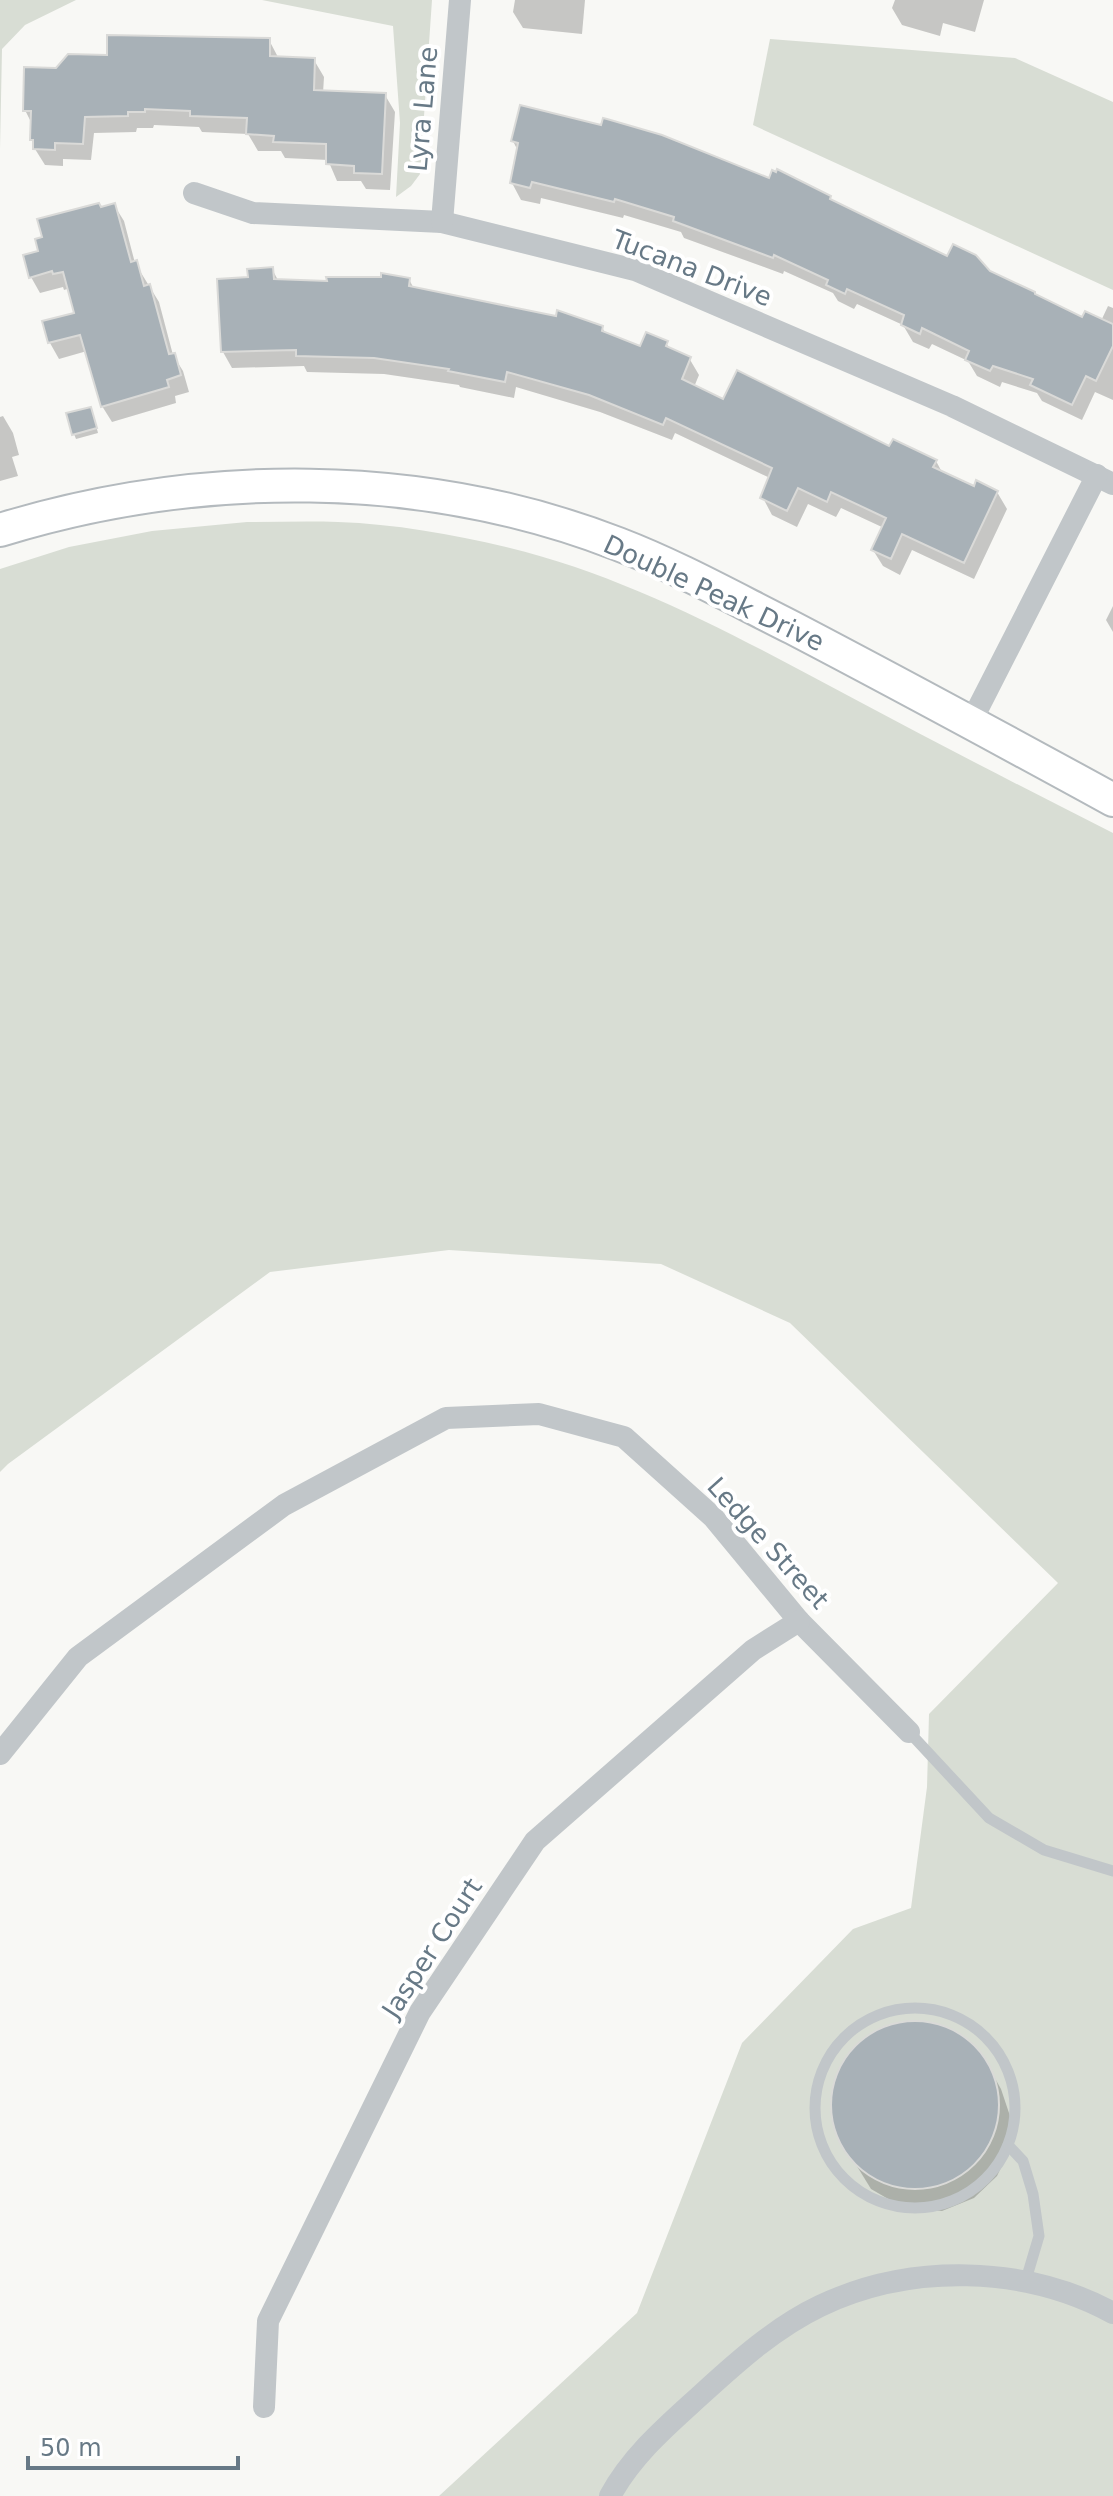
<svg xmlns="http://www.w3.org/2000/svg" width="1113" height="2496" font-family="'DejaVu Sans',sans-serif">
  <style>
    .green { fill: #d8ddd4 }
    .shadow { fill: #0003 }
    .building { fill: #a8b1b7; stroke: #dadad8; stroke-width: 2 }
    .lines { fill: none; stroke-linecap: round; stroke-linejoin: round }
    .secondary-casing { stroke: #b4babe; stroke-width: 36 }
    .lane { stroke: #c1c6c9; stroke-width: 11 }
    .street { stroke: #c1c6c9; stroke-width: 22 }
    .secondary { stroke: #fff; stroke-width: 32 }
    .labels { text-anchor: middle; stroke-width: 8; stroke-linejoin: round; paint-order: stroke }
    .street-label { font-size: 26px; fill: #677986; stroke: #fff }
  </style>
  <rect width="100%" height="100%" fill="#f8f8f5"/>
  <!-- green -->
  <g class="green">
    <path d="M 0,0 L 76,0 L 25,25 L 2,49 L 0,149 Z"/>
    <path d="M 262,0 L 432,0 L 420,174 L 411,186 L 396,197 L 400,123 L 393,26 Z"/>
    <path d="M 770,39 L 1015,58 L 1113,102 L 1113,290 L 753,125 Z"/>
    <path d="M 247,522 C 278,522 308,521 338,522 C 394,524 452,534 506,547 C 632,577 747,642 860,702 C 944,747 1028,790 1113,833 L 1113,2496 L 439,2496 L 637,2313 L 742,2043 L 853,1929 L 911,1908 L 927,1787 L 929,1714 L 1058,1583 L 790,1323 L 661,1264 L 449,1250 L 270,1272 L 8,1464 L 0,1472 L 0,569 L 69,547 L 152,531 Z"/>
  </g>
  <!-- shadow -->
  <g class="shadow">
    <path d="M 515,0 L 585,0 L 582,34 L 523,28 L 513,12 Z"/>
    <path d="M 895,0 L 984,0 L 975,32 L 943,23 L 940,36 L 902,25 L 892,8 Z"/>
    <path d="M 269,40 L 279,59 L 314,60 L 324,77 L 323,93 L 385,95 L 395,112 L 390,190 L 366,189 L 361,181 L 337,181 L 328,160 L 285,158 L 281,151 L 258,151 L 248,134 L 202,132 L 199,127 L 154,125 L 153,128 L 137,128 L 136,132 L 94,133 L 91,160 L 63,159 L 63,166 L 45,165 L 35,149 L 32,140 L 32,124 L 25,110 L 57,70 L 109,57 Z"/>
    <path d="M 513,141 L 770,180 L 830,197 L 833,203 L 948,259 L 989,273 L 1083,319 L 1101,321 L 1108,306 L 1113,308 L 1113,400 L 1095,392 L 1082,420 L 1042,401 L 1037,393 L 1002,382 L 1000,387 L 977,376 L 968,361 L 932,344 L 929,349 L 913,342 L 903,325 L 857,304 L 854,309 L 838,301 L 833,293 L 784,271 L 783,274 L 684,238 L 681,232 L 624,215 L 623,218 L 541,198 L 540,204 L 521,200 L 512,183 L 518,151 Z"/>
    <path d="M 114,205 L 124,221 L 135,263 L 159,302 L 173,355 L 183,371 L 189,392 L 175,396 L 176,403 L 112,422 L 102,406 L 87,351 L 59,359 L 50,343 L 45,323 L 76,314 L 70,288 L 64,290 L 63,287 L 40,293 L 31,277 L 41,253 L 101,209 Z"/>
    <path d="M 272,269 L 279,282 L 409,279 L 414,289 L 602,327 L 606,335 L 641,349 L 666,343 L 671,350 L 689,358 L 699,375 L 694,387 L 724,402 L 936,461 L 943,474 L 974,489 L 997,492 L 1007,509 L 974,579 L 912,550 L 900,575 L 883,566 L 873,550 L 884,528 L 841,508 L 836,517 L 808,504 L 797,527 L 772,515 L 763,498 L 770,478 L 675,433 L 672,440 L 600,412 L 516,387 L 514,398 L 460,387 L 459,385 L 384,374 L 307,372 L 304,366 L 232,368 L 223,352 L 250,278 Z"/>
    <path d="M 93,414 L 98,433 L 76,439 L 74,434 Z"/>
    <path d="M 3,416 L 13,433 L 19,455 L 12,457 L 18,476 L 0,481 L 0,417 Z"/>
    <path d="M 1113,606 L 1113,632 L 1106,620 Z"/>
    <path d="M 904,2023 L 931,2024 L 961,2036 L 988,2066 L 1001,2089 L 1011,2119 L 1007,2155 L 997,2176 L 974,2198 L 942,2211 L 902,2207 L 871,2189 L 839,2137 L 833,2100 L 841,2068 L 869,2036 Z"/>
  </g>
  <!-- building -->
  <g class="building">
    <path d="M 107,35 L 270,38 L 270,56 L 315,58 L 314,90 L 386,93 L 382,174 L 354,173 L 354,166 L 326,164 L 326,144 L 273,142 L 274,136 L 246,134 L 247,118 L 190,116 L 190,111 L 145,109 L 145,112 L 128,112 L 128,116 L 85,117 L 83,144 L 55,143 L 55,150 L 33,149 L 33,140 L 30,140 L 31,111 L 23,111 L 24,67 L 56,68 L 68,54 L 107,55 Z"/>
    <path d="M 520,105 L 601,125 L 603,118 L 607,119 L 662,135 L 769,178 L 772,170 L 776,172 L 777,169 L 831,196 L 830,199 L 947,256 L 953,244 L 976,255 L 990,271 L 1035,292 L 1035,294 L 1082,317 L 1085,311 L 1113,324 L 1113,346 L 1096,381 L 1086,376 L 1072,405 L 1030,385 L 1033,379 L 993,366 L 990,371 L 965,360 L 969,351 L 922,328 L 920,334 L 901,325 L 904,315 L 847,289 L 845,294 L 826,285 L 828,280 L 774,255 L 773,258 L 673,221 L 674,217 L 615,199 L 614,202 L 532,182 L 530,188 L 510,183 L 518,143 L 511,141 Z"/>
    <path d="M 99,203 L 101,207 L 115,203 L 131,262 L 137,260 L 144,286 L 150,284 L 169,354 L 175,353 L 181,375 L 167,380 L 169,387 L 101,407 L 80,335 L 48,343 L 42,321 L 74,313 L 63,272 L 53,274 L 52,271 L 29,278 L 23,255 L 38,251 L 35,239 L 42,237 L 37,219 Z"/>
    <path d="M 273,267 L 274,279 L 327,281 L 326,277 L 381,277 L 381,273 L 410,278 L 409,286 L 556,316 L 557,310 L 603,326 L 602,331 L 640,346 L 646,332 L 668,341 L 666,346 L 691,357 L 682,379 L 723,399 L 737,370 L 889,446 L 893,439 L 937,460 L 933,467 L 974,486 L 976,480 L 998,491 L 964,563 L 902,534 L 891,559 L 871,550 L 886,518 L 831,492 L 827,502 L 798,488 L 787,511 L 760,498 L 772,468 L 666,418 L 663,425 L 589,395 L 507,372 L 505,382 L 448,371 L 449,369 L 374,358 L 296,356 L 296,350 L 221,352 L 217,279 L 248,277 L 247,269 Z"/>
    <path d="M 91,407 L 97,428 L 72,435 L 66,413 Z"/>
    <circle cx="915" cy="2105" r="84"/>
  </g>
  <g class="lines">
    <!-- secondary casing -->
    <g class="secondary-casing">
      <path id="secondary" d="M 0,530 C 199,469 422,468 618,544 C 678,567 735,599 793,628 C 900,684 1007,742 1113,800"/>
    </g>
    <!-- lane -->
    <g class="lane">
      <path d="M 909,1732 L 989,1818 L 1044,1850 L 1113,1871"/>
      <circle cx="915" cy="2108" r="100"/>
      <path d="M 1008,2145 L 1023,2161 L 1033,2194 L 1039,2236 L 1025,2283"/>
    </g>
    <!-- street -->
    <g class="street">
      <path d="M 194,193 L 253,213 L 442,222 L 635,270 L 952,406 L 1113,484"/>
      <path d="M 442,222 L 460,0"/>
      <path d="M 971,722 L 1097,475"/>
      <path d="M 0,1754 L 78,1657 L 284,1505 L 446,1418 L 539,1414 L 624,1437 L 713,1517 L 799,1621 L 909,1732"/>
      <path d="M 264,2407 L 268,2321 L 420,2012 L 535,1841 L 753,1650 L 799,1621"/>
      <path d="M 610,2496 C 633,2454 668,2425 703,2393 C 738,2361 776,2327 820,2306 C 910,2263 1025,2265 1113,2313"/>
    </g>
    <!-- secondary -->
    <use href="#secondary" class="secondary"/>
  </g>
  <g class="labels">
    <!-- street labels -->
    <g class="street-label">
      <text transform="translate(423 109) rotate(-85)" y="9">Lyra Lane</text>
      <text transform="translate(692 268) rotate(21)" y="9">Tucana Drive</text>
      <text transform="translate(714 593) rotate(25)" y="9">Double Peak Drive</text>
      <text transform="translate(768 1543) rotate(48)" y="9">Ledge Street</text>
      <text transform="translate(432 1948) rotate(-57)" y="9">Jasper Court</text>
    </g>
  </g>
  <!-- scale -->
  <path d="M28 2456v12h210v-12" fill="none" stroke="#677986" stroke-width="4"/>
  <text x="40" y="2456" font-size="24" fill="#677986" stroke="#ffffff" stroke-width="6" paint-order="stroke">50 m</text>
</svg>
